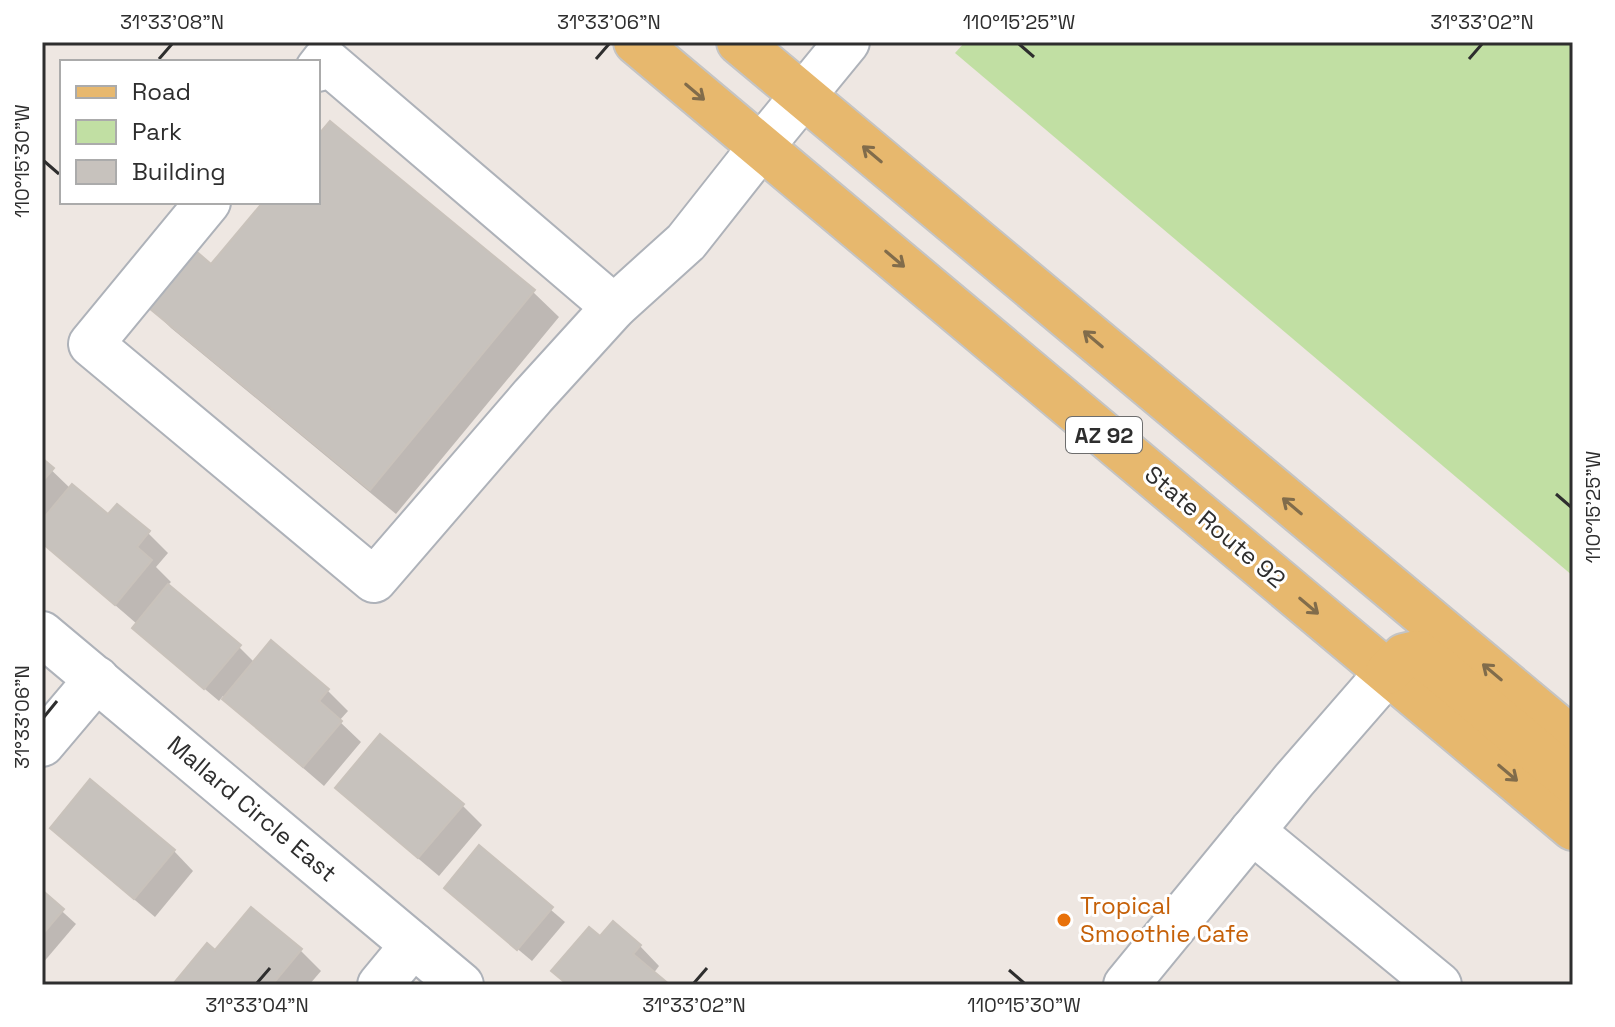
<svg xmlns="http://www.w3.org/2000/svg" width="1615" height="1027" font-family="'Space Grotesk',sans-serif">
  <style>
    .green { fill: #c1dfa3 }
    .shadow { fill: #0003 }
    .building { fill: #c7c2bd; stroke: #c9c2bb; stroke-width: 2 }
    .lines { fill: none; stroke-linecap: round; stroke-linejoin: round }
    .minor-casing { stroke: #aeb2b9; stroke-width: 48 }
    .major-casing { stroke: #c4c4c4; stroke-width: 48 }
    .minor { stroke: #fff; stroke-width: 44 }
    .major { stroke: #e7b86e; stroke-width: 44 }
    .oneway { stroke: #816c4b }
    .ticks { fill: none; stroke: #2e2e2e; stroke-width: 3 }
    .food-dot { fill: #e8710a; stroke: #fff; stroke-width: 3 }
    .labels { text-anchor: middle; stroke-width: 6; stroke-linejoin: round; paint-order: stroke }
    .shield { fill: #fff; stroke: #6d6d6d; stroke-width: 2 }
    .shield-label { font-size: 22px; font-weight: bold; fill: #2e2e2e }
    .street-label { font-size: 24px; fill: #2e2e2e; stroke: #fff }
    .food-label { font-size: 24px; fill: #c56008; stroke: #fff; text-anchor: start }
    .neatline { fill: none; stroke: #2e2e2e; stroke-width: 3 }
    .ticks-label { font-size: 20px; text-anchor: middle; fill: #2e2e2e }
  </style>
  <rect width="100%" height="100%" fill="#eee7e2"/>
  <!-- green -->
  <path class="green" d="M 965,42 L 1573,42 L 1573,576 L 955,53 Z"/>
  <!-- shadow -->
  <g class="shadow">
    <path d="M 318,138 L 533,292 L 559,317 L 396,514 L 171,328 L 146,303 L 212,267 L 265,202 L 318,202 Z"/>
    <path d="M 42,461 L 71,489 L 109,517 L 148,533 L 168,553 L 156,567 L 171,582 L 167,586 L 239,647 L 255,663 L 272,643 L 328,691 L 348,711 L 339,721 L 361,742 L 324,786 L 245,718 L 223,696 L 219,701 L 148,641 L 137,624 L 42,542 Z"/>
    <path d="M 338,788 L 462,805 L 482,825 L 439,876 L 357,807 Z"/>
    <path d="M 52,828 L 174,851 L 193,871 L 155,917 L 72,847 Z"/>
    <path d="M 479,848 L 565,922 L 532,961 L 460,901 Z"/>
    <path d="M 42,893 L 76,924 L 42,964 Z"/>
    <path d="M 252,910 L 301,951 L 321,971 L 309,985 L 179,985 L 215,953 Z"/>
    <path d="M 600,939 L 640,946 L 659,966 L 653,974 L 666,985 L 569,985 Z"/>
  </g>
  <!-- building -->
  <g class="building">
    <path d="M 330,121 L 535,290 L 370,490 L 143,303 L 190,246 L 211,264 L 263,202 L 318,202 L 318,135 Z"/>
    <path d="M 42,458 L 54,468 L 42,482 Z"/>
    <path d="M 72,484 L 108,514 L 117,504 L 150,531 L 137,547 L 152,560 L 115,605 L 42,543 L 42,520 Z"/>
    <path d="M 168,584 L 241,645 L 204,689 L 132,628 Z"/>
    <path d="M 271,640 L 329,689 L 319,701 L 342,721 L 303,767 L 222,699 Z"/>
    <path d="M 380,734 L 464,804 L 418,858 L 335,788 Z"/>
    <path d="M 90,779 L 175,850 L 134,899 L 50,828 Z"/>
    <path d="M 479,845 L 553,907 L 517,950 L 444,888 Z"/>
    <path d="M 42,890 L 64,909 L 42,935 Z"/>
    <path d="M 251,907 L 302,949 L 272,985 L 176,985 L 174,983 L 207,943 L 215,950 Z"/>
    <path d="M 613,921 L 641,945 L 633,954 L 670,985 L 568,985 L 551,971 L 589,927 L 600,936 Z"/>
  </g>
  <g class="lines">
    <!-- minor casing -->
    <g class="minor-casing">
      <g id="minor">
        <path d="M 318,69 L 325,60 L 614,307"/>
        <path d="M 208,202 L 91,344 L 374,580 L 533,396 L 614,307 L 686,242 L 761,147 L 847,42"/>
        <path d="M 42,634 L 461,985"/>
        <path d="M 42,744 L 97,679"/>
        <path d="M 1252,831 L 1439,985"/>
        <path d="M 380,985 L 413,945"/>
        <path d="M 1126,985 L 1294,780 L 1388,672"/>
      </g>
    </g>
    <!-- major casing -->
    <g class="major-casing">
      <g id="major">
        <path d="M 636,42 L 1573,828"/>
        <path d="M 739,42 L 1573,740"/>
        <path d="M 1388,672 L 1404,656 L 1417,653 L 1440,670 L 1573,782"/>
      </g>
    </g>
    <!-- minor -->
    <use href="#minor" class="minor"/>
    <!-- major -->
    <use href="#major" class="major"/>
  </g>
  <!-- one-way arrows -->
  <defs><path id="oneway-shaft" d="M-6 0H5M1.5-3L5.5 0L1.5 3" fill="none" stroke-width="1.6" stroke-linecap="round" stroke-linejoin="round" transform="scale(2)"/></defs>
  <g class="oneway">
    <use href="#oneway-shaft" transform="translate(695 92) rotate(40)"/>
    <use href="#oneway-shaft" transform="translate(872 154) rotate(-140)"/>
    <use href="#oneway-shaft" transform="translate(895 259) rotate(40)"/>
    <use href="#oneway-shaft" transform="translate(1093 339) rotate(-140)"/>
    <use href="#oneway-shaft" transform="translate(1292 506) rotate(-140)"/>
    <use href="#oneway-shaft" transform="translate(1309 606) rotate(40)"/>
    <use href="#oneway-shaft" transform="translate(1492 672) rotate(-140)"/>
    <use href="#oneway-shaft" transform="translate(1508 773) rotate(40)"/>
  </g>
  <!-- ticks -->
  <path class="ticks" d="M 1019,44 L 1034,57M 159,59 L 172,44M 596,59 L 609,44M 1469,59 L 1482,44M 44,161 L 59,174M 1556,494 L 1571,507M 44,717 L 57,701M 1009,970 L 1024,983M 257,983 L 270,968M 694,983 L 707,968"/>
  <!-- markers -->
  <circle class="food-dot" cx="1064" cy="920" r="8"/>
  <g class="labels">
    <!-- shield labels -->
    <rect class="shield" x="1066" y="417" width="76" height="36" rx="6"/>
    <g class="shield-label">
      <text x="1104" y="443">AZ 92</text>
    </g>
    <!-- street labels -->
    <g class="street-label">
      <text transform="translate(1215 527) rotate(40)" y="8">State Route 92</text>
      <text transform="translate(252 809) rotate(40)" y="8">Mallard Circle East</text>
    </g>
    <!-- food labels -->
    <g class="food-label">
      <text x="1080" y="914">Tropical<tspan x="1080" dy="28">Smoothie Cafe</tspan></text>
    </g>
  </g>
  <!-- border -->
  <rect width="1615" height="1027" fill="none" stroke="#ffffff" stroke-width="88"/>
  <!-- legend -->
  <rect x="60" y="60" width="260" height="144" fill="#ffffff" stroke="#ababab" stroke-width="2"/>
  <rect x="76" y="86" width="40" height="12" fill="#e7b86e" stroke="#ababab" stroke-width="2"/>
  <text x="132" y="100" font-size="24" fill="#2e2e2e">Road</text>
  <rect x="76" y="120" width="40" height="24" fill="#c1dfa3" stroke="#ababab" stroke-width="2"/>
  <text x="132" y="140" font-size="24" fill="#2e2e2e">Park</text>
  <rect x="76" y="160" width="40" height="24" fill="#c7c2bd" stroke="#ababab" stroke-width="2"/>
  <text x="132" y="180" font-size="24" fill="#2e2e2e">Building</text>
  <rect x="44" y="44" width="1527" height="939" class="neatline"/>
  <g class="ticks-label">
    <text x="172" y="29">31°33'08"N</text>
    <text x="609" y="29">31°33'06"N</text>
    <text x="1019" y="29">110°15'25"W</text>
    <text x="1482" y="29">31°33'02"N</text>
    <text transform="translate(22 161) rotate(-90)" y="7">110°15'30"W</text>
    <text transform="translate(1593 507) rotate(-90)" y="7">110°15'25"W</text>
    <text transform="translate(22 717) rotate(-90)" y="7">31°33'06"N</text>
    <text x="257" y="1012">31°33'04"N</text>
    <text x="694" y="1012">31°33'02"N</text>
    <text x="1024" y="1012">110°15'30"W</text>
  </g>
</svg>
